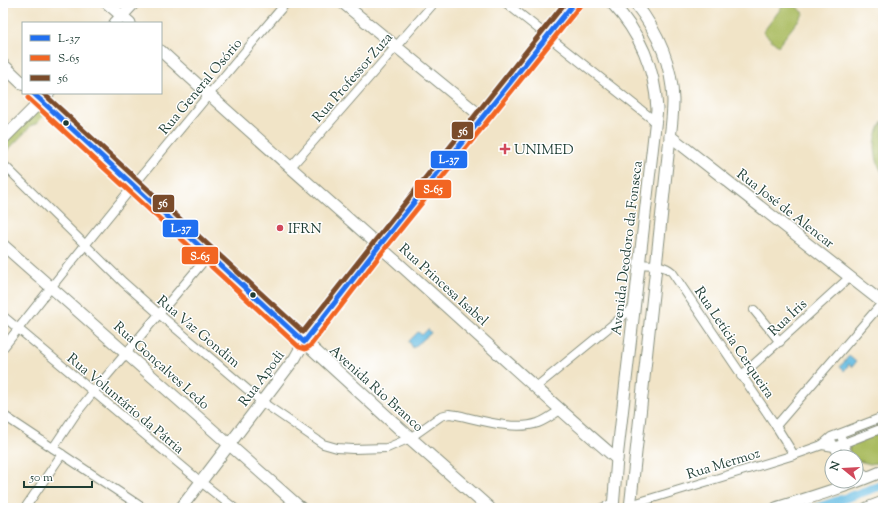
<svg xmlns="http://www.w3.org/2000/svg" width="886" height="511" font-family="'Sorts Mill Goudy',serif">
  <style>
    .green { fill: #aabc60; stroke: #647c4a }
    .water { fill: #65bce2; stroke: #427c8b }
    .lines { fill: none; stroke-linecap: round; stroke-linejoin: round }
    .canal { stroke: #65bce2; stroke-width: 9 }
    .street-casing { stroke: #88907e; stroke-width: 10 }
    .secondary-casing { stroke: #88907e; stroke-width: 13 }
    .primary-casing { stroke: #88907e; stroke-width: 14 }
    .street { stroke: #fff; stroke-width: 8 }
    .secondary { stroke: #fff; stroke-width: 11 }
    .primary { stroke: #fff; stroke-width: 12 }
    .bus-1-casing { stroke: #fff; stroke-width: 8 }
    .bus-2-casing { stroke: #fff; stroke-width: 8 }
    .bus-3-casing { stroke: #fff; stroke-width: 8 }
    .bus-1 { stroke: #206ff0; stroke-width: 5 }
    .bus-2 { stroke: #f26522; stroke-width: 5 }
    .bus-3 { stroke: #7a4b2a; stroke-width: 5 }
    .bus-dot { fill: #1f3d34; stroke: #fff; stroke-width: 1.5 }
    .poi-dot { fill: #d1495b; stroke: #fff; stroke-width: 1.5 }
    .labels { text-anchor: middle; stroke-width: 3; stroke-linejoin: round; paint-order: stroke }
    .street-label { font-size: 14px; fill: #1f3d34; stroke: #fff }
    .poi-label { font-size: 14px; fill: #1f3d34; stroke: #fff; text-anchor: start }
    .line-badge { stroke: #fff; stroke-width: 1.5 }
    .badge-label { font-size: 11px; text-anchor: middle; font-weight: bold; fill: #fff }
  </style>
  <rect width="100%" height="100%" fill="#fff"/>
  <filter id="ink" filterUnits="userSpaceOnUse"><feTurbulence type="fractalNoise" baseFrequency=".025" numOctaves="2"/><feDisplacementMap in="SourceGraphic" scale="8" xChannelSelector="R" yChannelSelector="G"/><feConvolveMatrix kernelMatrix="1 2 1 2 8 2 1 2 1" color-interpolation-filters="sRGB"/></filter>
  <filter id="wash" filterUnits="userSpaceOnUse"><feTurbulence type="fractalNoise" baseFrequency=".012" numOctaves="4" result="noise"/><feDisplacementMap in="SourceGraphic" scale="16" xChannelSelector="R" yChannelSelector="G"/><feGaussianBlur stdDeviation="0.9" result="paint"/><feColorMatrix in="noise" values="0 0 0 0 0 0 0 0 0 0 0 0 0 0 0 0 0 1.4 0 .05"/><feComposite in="paint" operator="in"/></filter>
  <g filter="url(#wash)">
    <rect width="100%" height="100%" fill="#f1e4c7"/>
    <!-- green -->
    <g class="green">
      <path d="M 785,3 L 792,3 L 804,13 L 778,46 L 763,32 Z"/>
      <path d="M 38,106 L 46,114 L 36,124 L 32,125 L 3,155 L 3,142 Z"/>
      <path d="M 883,121 L 883,174 C 873,158 872,137 883,121 Z"/>
      <path d="M 883,432 L 883,462 L 870,464 L 856,460 L 856,457 L 854,457 L 849,451 L 851,442 Z"/>
    </g>
    <!-- water -->
    <g class="water">
      <path d="M 428,329 L 431,333 L 413,348 L 409,341 L 418,332 L 422,335 Z"/>
      <path d="M 849,356 L 856,362 L 852,367 L 849,364 L 844,371 L 840,367 Z"/>
    </g>
    <g class="lines">
      <!-- canal -->
      <path class="canal" d="M 817,508 L 883,485"/>
    </g>
  </g>
  <g filter="url(#ink)">
    <g class="lines">
      <!-- street casing -->
      <g class="street-casing">
        <g id="street">
          <path d="M 506,3 L 656,122"/>
          <path d="M 3,164 L 123,282 L 159,314 L 262,402 L 323,444 L 337,448 L 353,449 L 387,448 L 410,438 L 441,416 L 449,414 L 457,415 C 480,420 515,431 538,423 C 546,420 553,415 560,410"/>
          <path d="M 290,168 L 434,3"/>
          <path d="M 640,264 C 651,265 663,264 672,272 L 776,426 L 794,455"/>
          <path d="M 754,310 L 780,342"/>
          <path d="M 3,316 L 201,482 L 234,508"/>
          <path d="M 3,348 C 95,231 190,116 286,3"/>
          <path d="M 741,376 L 850,277"/>
          <path d="M 536,387 L 634,307"/>
          <path d="M 3,415 L 143,508"/>
          <path d="M 776,426 L 882,303"/>
          <path d="M 842,439 L 849,457"/>
          <path d="M 832,442 L 839,457"/>
          <path d="M 822,445 L 834,447 L 883,428"/>
          <path d="M 53,448 L 75,415 L 94,391 L 209,255"/>
          <path d="M 856,468 L 869,477"/>
          <path d="M 630,505 L 794,455 L 822,445 L 831,437 L 883,417"/>
          <path d="M 25,508 L 62,454"/>
          <path d="M 602,508 L 613,503"/>
        </g>
      </g>
      <!-- secondary casing -->
      <g class="secondary-casing">
        <g id="secondary">
          <path d="M 107,3 L 130,23"/>
          <path d="M 343,3 L 482,117"/>
          <path d="M 612,3 C 640,33 655,68 657,109 L 617,459 L 613,508"/>
          <path d="M 115,23 L 134,3"/>
          <path d="M 161,51 C 233,117 306,181 379,246 C 459,317 536,390 617,459"/>
          <path d="M 670,136 L 883,303"/>
          <path d="M 3,139 L 49,93"/>
          <path d="M 3,245 L 301,508"/>
          <path d="M 181,508 L 295,358 L 304,342 L 379,246 L 574,3"/>
          <path d="M 630,508 L 669,146 C 671,131 673,115 673,100 C 672,64 657,31 635,3"/>
          <path d="M 776,508 C 812,497 849,486 883,471"/>
          <path d="M 867,508 L 883,502"/>
        </g>
      </g>
      <!-- primary casing -->
      <g class="primary-casing">
        <g id="primary">
          <path d="M 3,65 L 23,84"/>
          <path d="M 33,93 L 410,438 L 489,508"/>
        </g>
      </g>
      <!-- street -->
      <use href="#street" class="street"/>
      <!-- secondary -->
      <use href="#secondary" class="secondary"/>
      <!-- primary -->
      <use href="#primary" class="primary"/>
      <!-- bus-1 casing -->
      <g class="bus-1-casing">
        <path id="bus-1" d="M 33,93 L 304,342 L 379,246 L 574,3"/>
      </g>
      <!-- bus-2 casing -->
      <g class="bus-2-casing">
        <path id="bus-2" d="M 28,98 L 299,347 L 305,349 L 310,346 L 384,250 L 579,7"/>
      </g>
      <!-- bus-3 casing -->
      <g class="bus-3-casing">
        <path id="bus-3" d="M 43,93 L 303,332 L 374,242 L 565,3"/>
      </g>
      <!-- bus-1 -->
      <use href="#bus-1" class="bus-1"/>
      <!-- bus-2 -->
      <use href="#bus-2" class="bus-2"/>
      <!-- bus-3 -->
      <use href="#bus-3" class="bus-3"/>
    </g>
  </g>
  <!-- markers -->
  <g class="bus-dot">
    <circle cx="66" cy="123" r="3.5"/>
    <circle cx="253" cy="295" r="3.5"/>
  </g>
  <g class="poi-dot">
    <path d="M503 143h4v4h4v4h-4v4h-4v-4h-4v-4h4z"/>
    <circle cx="280" cy="228" r="4"/>
  </g>
  <g class="labels">
    <!-- street labels -->
    <g class="street-label">
      <text transform="translate(352 77) rotate(-49)" y="5">Rua Professor Zuza</text>
      <text transform="translate(200 86) rotate(-50)" y="5">Rua General Osório</text>
      <text transform="translate(786 208) rotate(38)" y="5">Rua José de Alencar</text>
      <text transform="translate(626 248) rotate(-83)" y="5">Avenida Deodoro da Fonseca</text>
      <text transform="translate(444 284) rotate(42)" y="5">Rua Princesa Isabel</text>
      <text transform="translate(787 317) rotate(-43)" y="5">Rua Íris</text>
      <text transform="translate(199 331) rotate(40)" y="5">Rua Vaz Gondim</text>
      <text transform="translate(735 342) rotate(56)" y="5">Rua Letícia Cerqueira</text>
      <text transform="translate(162 365) rotate(42)" y="5">Rua Gonçalves Ledo</text>
      <text transform="translate(261 378) rotate(-53)" y="5">Rua Apodi</text>
      <text transform="translate(377 388) rotate(42)" y="5">Avenida Rio Branco</text>
      <text transform="translate(126 403) rotate(40)" y="5">Rua Voluntário da Pátria</text>
      <text transform="translate(723 463) rotate(-17)" y="5">Rua Mermoz</text>
    </g>
    <!-- poi labels -->
    <g class="poi-label">
      <text x="514" y="154">UNIMED</text>
      <text x="288" y="233">IFRN</text>
    </g>
  </g>
  <g class="line-badge">
    <rect x="451" y="121" width="23" height="19" rx="4" fill="#7a4b2a"/>
    <rect x="430" y="150" width="38" height="19" rx="4" fill="#206ff0"/>
    <rect x="414" y="179" width="38" height="20" rx="4" fill="#f26522"/>
    <rect x="152" y="194" width="23" height="19" rx="4" fill="#7a4b2a"/>
    <rect x="162" y="219" width="37" height="19" rx="4" fill="#206ff0"/>
    <rect x="181" y="246" width="38" height="19" rx="4" fill="#f26522"/>
  </g>
  <g class="badge-label">
    <text x="463" y="135">56</text>
    <text x="449" y="163">L-37</text>
    <text x="433" y="193">S-65</text>
    <text x="163" y="207">56</text>
    <text x="181" y="232">L-37</text>
    <text x="200" y="260">S-65</text>
  </g>
  <!-- margin -->
  <rect width="886" height="511" fill="none" stroke="#fff" stroke-width="16"/>
  <!-- legend -->
  <rect x="22" y="22" width="140" height="72" fill="#ffffff" stroke="#a5b1ae"/>
  <rect x="30" y="35" width="20" height="6" fill="#206ff0" stroke="#a5b1ae"/>
  <text x="58" y="42" font-size="12" fill="#1f3d34">L-37</text>
  <rect x="30" y="55" width="20" height="6" fill="#f26522" stroke="#a5b1ae"/>
  <text x="58" y="62" font-size="12" fill="#1f3d34">S-65</text>
  <rect x="30" y="75" width="20" height="6" fill="#7a4b2a" stroke="#a5b1ae"/>
  <text x="58" y="82" font-size="12" fill="#1f3d34">56</text>
  <!-- north arrow -->
  <g transform="translate(844 469) rotate(288)"><circle r="19" fill="#ffffff" stroke="#a5b1ae"/>
  <path d="M0-3L7 15L0 10L-7 15Z" fill="#d1495b"/>
  <text y="-6" font-size="11" font-weight="bold" text-anchor="middle" fill="#1f3d34">N</text>
  </g>
  <!-- scale -->
  <path d="M24 481v6h68v-6" fill="none" stroke="#1f3d34" stroke-width="2"/>
  <text x="30" y="481" font-size="12" fill="#1f3d34" stroke="#ffffff" stroke-width="3" paint-order="stroke">50 m</text>
</svg>
